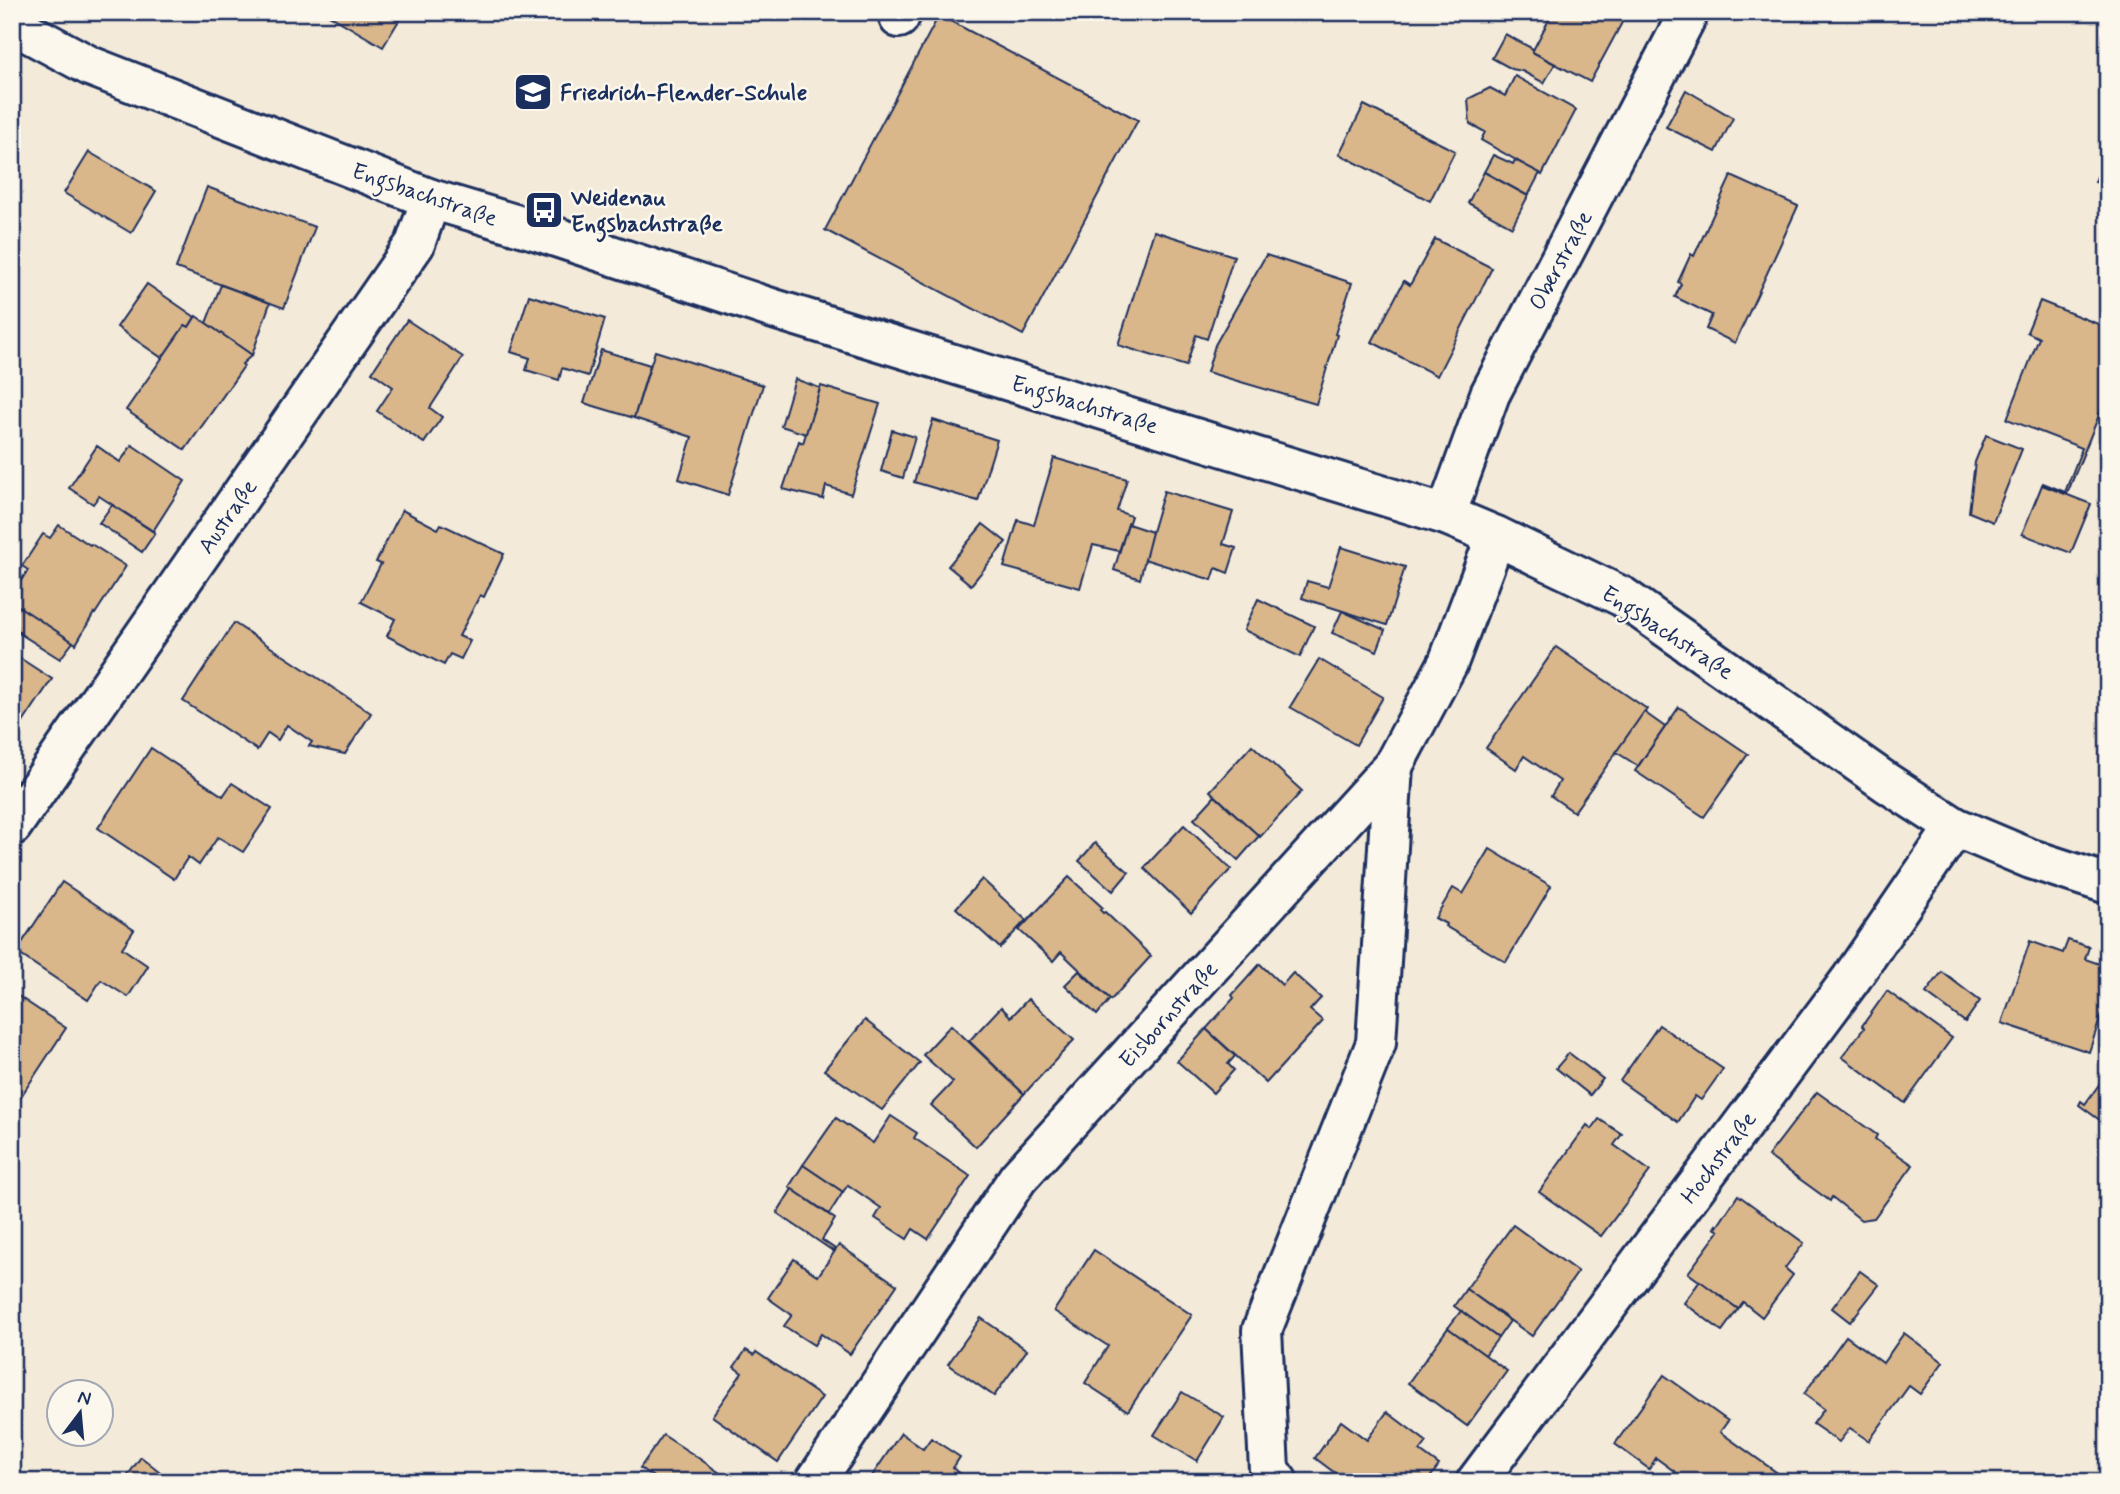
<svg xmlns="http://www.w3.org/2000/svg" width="2120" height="1494" font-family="Mynerve,sans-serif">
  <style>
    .building { fill: #dab68b; stroke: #1b2f5e; stroke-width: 2 }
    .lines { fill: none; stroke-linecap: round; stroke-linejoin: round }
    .street-casing { stroke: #1b2f5e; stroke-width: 44 }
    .street { stroke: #fbf7ec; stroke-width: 38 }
    .labels { text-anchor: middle; stroke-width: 5; stroke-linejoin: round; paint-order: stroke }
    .poi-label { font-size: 23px; font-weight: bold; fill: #1b2f5e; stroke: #fbf7ec; text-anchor: start }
    .street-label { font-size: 23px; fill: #1b2f5e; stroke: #fbf7ec }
  </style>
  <rect width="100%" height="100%" fill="#f4ead9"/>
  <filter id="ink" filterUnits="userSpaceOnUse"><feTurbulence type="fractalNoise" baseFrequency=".0143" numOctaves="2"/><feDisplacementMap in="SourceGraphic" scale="14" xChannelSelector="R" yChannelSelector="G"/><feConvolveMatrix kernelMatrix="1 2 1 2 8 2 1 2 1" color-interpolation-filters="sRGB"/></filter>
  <g filter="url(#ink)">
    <!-- building -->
    <g class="building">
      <path d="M 324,12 L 404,12 L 383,47 Z"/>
      <path d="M 1553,12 L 1616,12 L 1625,17 L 1590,82 L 1532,52 Z"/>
      <path d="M 939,15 L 1138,120 L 1023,335 L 825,230 Z"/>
      <path d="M 1505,34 L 1533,49 L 1532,52 L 1555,64 L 1544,83 L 1522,71 L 1512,69 L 1492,58 Z"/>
      <path d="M 1515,76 L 1576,110 L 1542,175 L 1481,140 L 1485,132 L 1470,124 L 1468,99 L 1490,88 L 1505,96 Z"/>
      <path d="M 1686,90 L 1733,118 L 1716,152 L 1666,127 Z"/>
      <path d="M 1364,105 L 1455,151 L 1430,201 L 1339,154 Z"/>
      <path d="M 2108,149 L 2108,187 L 2095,182 Z"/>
      <path d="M 89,152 L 156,191 L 131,233 L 64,193 Z"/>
      <path d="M 1493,155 L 1513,164 L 1515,160 L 1540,173 L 1528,196 L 1484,172 Z"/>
      <path d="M 1484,172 L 1528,196 L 1512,227 L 1468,203 Z"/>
      <path d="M 1731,176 L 1798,206 L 1735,343 L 1706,329 L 1712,315 L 1675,297 L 1681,284 L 1678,282 L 1691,254 L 1694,256 Z"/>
      <path d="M 207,187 L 315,227 L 284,308 L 176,268 Z"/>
      <path d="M 1154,231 L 1234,256 L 1207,339 L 1196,335 L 1186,366 L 1118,345 Z"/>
      <path d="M 1435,239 L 1492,268 L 1437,376 L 1372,342 L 1404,281 L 1410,285 Z"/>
      <path d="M 1266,255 L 1352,283 L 1335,334 L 1337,335 L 1316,404 L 1207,372 L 1215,345 Z"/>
      <path d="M 147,284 L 195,317 L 189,327 L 185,325 L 162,358 L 117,327 Z"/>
      <path d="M 221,285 L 270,303 L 252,355 L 206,323 Z"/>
      <path d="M 529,295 L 605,319 L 588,376 L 562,368 L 559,380 L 526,370 L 530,358 L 511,352 Z"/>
      <path d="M 2040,301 L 2108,328 L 2108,393 L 2067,494 L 2042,485 L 2043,483 L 2065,492 L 2082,448 L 2007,419 L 2039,338 L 2027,332 Z"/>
      <path d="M 196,316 L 252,355 L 242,364 L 244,366 L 185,450 L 126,410 L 185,325 L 189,327 Z"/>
      <path d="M 407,320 L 463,357 L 430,408 L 442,417 L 424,443 L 377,411 L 393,387 L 372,372 Z"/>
      <path d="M 601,350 L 650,365 L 634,418 L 584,403 Z"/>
      <path d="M 655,351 L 763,385 L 728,495 L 679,479 L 692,437 L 634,418 Z"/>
      <path d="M 795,379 L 820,388 L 806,434 L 781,426 Z"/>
      <path d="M 821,386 L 880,404 L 851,494 L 826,486 L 823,499 L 783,489 L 799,441 L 803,443 Z"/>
      <path d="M 933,420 L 997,440 L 978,501 L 914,482 Z"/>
      <path d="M 892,430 L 915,437 L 903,478 L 881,471 Z"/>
      <path d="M 1986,435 L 2022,449 L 1993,522 L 1969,512 L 1975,462 Z"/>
      <path d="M 132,445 L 185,481 L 153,531 L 99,496 L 93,504 L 69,488 L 97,446 L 120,462 Z"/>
      <path d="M 1054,458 L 1127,479 L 1117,511 L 1131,516 L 1119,551 L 1093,545 L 1080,588 L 1004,567 L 1018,520 L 1034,525 Z"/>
      <path d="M 2042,485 L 2091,504 L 2071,553 L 2022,534 Z"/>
      <path d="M 1164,491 L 1233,512 L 1223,544 L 1236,548 L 1228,573 L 1216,568 L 1212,580 L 1144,559 Z"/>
      <path d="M 112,505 L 155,533 L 142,552 L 99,523 Z"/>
      <path d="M 402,510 L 438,529 L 441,524 L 504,554 L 484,597 L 480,595 L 459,636 L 470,641 L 461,659 L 450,654 L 444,665 L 387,636 L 395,619 L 361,602 L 381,564 L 376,562 Z"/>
      <path d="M 983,524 L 1006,542 L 971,585 L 948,566 Z"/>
      <path d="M 1128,524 L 1152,532 L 1140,579 L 1114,570 Z"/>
      <path d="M 59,525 L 90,545 L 91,544 L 126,566 L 95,614 L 94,613 L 76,644 L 12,602 L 12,594 L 28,570 L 22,566 L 43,534 L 50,538 Z"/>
      <path d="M 1341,547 L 1405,567 L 1387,625 L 1302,598 L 1307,581 L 1328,587 Z"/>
      <path d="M 1258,599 L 1314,626 L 1300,657 L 1244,630 Z"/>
      <path d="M 12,602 L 73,642 L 60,659 L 19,633 L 20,632 L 12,626 Z"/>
      <path d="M 1342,611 L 1385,630 L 1377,651 L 1332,633 Z"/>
      <path d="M 234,623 L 371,713 L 345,754 L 309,746 L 312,742 L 287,725 L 278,740 L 268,733 L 257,750 L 183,701 Z"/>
      <path d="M 1556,647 L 1647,709 L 1574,812 L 1551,796 L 1560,781 L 1524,756 L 1516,769 L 1486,748 Z"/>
      <path d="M 12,653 L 52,679 L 12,739 Z"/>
      <path d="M 1319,659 L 1383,697 L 1356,745 L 1290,707 Z"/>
      <path d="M 1679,707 L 1748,754 L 1704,817 L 1635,771 Z"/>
      <path d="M 1644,712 L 1665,727 L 1638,766 L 1616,752 Z"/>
      <path d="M 1252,745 L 1302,791 L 1260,837 L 1210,791 Z"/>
      <path d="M 151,748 L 223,796 L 232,783 L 272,809 L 243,852 L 218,837 L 199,865 L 188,857 L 174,879 L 98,828 Z"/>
      <path d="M 1215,796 L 1259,836 L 1238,860 L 1194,819 Z"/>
      <path d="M 1184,825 L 1231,869 L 1191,913 L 1144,868 Z"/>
      <path d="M 1095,843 L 1129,872 L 1113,891 L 1079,861 Z"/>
      <path d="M 1490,849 L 1551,886 L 1506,962 L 1445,926 L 1446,924 L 1435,918 L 1453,888 L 1463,894 Z"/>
      <path d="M 1069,877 L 1103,908 L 1100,910 L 1103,913 L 1105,912 L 1151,956 L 1111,1000 L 1061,952 L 1053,961 L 1019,930 Z"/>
      <path d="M 982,879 L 1026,920 L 1000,948 L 956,908 Z"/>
      <path d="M 62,882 L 134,930 L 122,948 L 148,966 L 128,997 L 101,980 L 88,1000 L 16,952 Z"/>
      <path d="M 2068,940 L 2089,947 L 2085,959 L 2108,967 L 2108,995 L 2089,1052 L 2002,1023 L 2030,941 L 2063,953 Z"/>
      <path d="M 1260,964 L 1282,985 L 1293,973 L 1321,998 L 1310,1010 L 1323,1021 L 1266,1083 L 1206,1029 L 1234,998 L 1232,995 Z"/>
      <path d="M 1079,971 L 1110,999 L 1097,1015 L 1065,985 Z"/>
      <path d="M 1942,972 L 1980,1001 L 1965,1022 L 1926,993 Z"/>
      <path d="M 1887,991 L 1952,1038 L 1905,1103 L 1842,1057 L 1864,1028 L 1862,1026 Z"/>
      <path d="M 12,992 L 66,1028 L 14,1107 L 12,1106 Z"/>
      <path d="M 1028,999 L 1074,1040 L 1024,1094 L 969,1041 L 1001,1007 L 1011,1017 Z"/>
      <path d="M 865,1020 L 920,1063 L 882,1110 L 824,1070 Z"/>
      <path d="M 951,1025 L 1024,1094 L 976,1147 L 931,1105 L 953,1082 L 923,1055 Z"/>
      <path d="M 1659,1025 L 1723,1069 L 1701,1100 L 1695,1096 L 1678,1122 L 1620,1081 Z"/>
      <path d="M 1206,1029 L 1235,1056 L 1228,1064 L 1234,1070 L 1213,1093 L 1177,1061 Z"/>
      <path d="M 1569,1053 L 1603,1079 L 1590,1095 L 1556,1068 Z"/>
      <path d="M 2108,1072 L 2108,1126 L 2079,1105 L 2081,1101 L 2085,1104 Z"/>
      <path d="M 1817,1092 L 1877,1135 L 1875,1139 L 1913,1165 L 1874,1218 L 1861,1220 L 1832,1197 L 1830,1201 L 1768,1156 Z"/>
      <path d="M 891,1116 L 917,1133 L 914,1138 L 970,1176 L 928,1239 L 913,1229 L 907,1239 L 875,1218 L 881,1208 L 848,1185 L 843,1192 L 803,1165 L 836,1118 L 873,1143 Z"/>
      <path d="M 1599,1119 L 1622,1134 L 1614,1145 L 1650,1171 L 1601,1236 L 1539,1192 L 1587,1125 L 1592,1129 Z"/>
      <path d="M 803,1165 L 843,1192 L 829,1214 L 789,1187 Z"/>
      <path d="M 792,1189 L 835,1219 L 822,1240 L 835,1249 L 833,1251 L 777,1213 Z"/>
      <path d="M 1738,1195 L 1804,1243 L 1785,1268 L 1793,1275 L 1762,1317 L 1743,1302 L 1738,1309 L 1688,1273 L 1719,1231 L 1714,1228 L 1716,1225 L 1717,1227 Z"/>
      <path d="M 2108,1196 L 2108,1226 L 2106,1227 L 2099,1199 Z"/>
      <path d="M 1513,1225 L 1578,1272 L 1532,1336 L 1466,1289 Z"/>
      <path d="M 839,1245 L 897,1285 L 850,1354 L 821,1334 L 814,1345 L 784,1326 L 792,1315 L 768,1298 L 794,1259 L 818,1276 Z"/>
      <path d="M 1094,1250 L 1192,1315 L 1128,1411 L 1085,1383 L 1108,1346 L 1054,1311 Z"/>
      <path d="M 1860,1271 L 1879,1285 L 1850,1322 L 1832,1308 Z"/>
      <path d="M 1700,1281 L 1738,1309 L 1722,1331 L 1684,1303 Z"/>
      <path d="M 1466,1289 L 1510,1321 L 1498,1338 L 1454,1306 Z"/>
      <path d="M 1461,1311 L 1498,1338 L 1485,1355 L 1448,1328 Z"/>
      <path d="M 981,1318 L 1027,1350 L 994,1396 L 948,1364 Z"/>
      <path d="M 1448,1328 L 1507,1371 L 1467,1426 L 1408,1383 Z"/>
      <path d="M 1904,1333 L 1943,1362 L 1920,1394 L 1909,1386 L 1869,1441 L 1850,1428 L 1839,1442 L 1813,1424 L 1824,1409 L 1804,1394 L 1846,1336 L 1883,1363 Z"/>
      <path d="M 746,1350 L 754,1355 L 756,1352 L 822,1397 L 778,1462 L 712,1416 L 742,1373 L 734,1367 Z"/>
      <path d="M 1664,1375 L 1728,1421 L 1720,1432 L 1790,1482 L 1689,1482 L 1656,1458 L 1649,1469 L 1615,1444 Z"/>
      <path d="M 1182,1392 L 1224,1417 L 1197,1461 L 1154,1435 Z"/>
      <path d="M 1387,1412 L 1427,1442 L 1420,1451 L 1439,1465 L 1427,1482 L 1347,1482 L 1315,1458 L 1341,1421 L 1367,1440 Z"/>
      <path d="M 901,1433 L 923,1449 L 931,1438 L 960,1457 L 953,1468 L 968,1479 L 966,1482 L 868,1482 Z"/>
      <path d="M 663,1435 L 694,1455 L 733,1482 L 661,1482 L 640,1468 Z"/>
      <path d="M 141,1457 L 173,1482 L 123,1482 Z"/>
    </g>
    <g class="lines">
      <!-- street casing -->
      <g class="street-casing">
        <g id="street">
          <path d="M 899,18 L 902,12"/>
          <path d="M 12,24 L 90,66 L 431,199 L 538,231 L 774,309 L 1446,515 L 1496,536 L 1623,597 L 1887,783 L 1955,827 L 2031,859 L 2108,884"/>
          <path d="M 1446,515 L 1490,394 L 1689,12"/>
          <path d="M 12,826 L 415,244 L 431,199"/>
          <path d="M 815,1482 L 1018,1178 L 1393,766 L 1448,663 L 1496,536"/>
          <path d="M 1278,1482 L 1269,1470 L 1262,1330 L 1376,1043 L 1393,766"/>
          <path d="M 1476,1482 L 1851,979 L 1955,827"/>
        </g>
      </g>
      <!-- street -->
      <use href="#street" class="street"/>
    </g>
  </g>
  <!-- icons -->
  <defs>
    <g id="school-square" transform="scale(2.0125)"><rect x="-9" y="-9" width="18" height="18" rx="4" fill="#1b2f5e" stroke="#fbf7ec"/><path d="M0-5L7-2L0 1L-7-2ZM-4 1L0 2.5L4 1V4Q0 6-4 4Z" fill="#fff"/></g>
    <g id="bus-square" transform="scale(2.0125)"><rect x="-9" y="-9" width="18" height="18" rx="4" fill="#1b2f5e" stroke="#fbf7ec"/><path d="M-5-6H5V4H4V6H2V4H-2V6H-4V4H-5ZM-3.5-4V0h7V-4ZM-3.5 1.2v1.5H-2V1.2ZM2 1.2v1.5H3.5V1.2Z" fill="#fff"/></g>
  </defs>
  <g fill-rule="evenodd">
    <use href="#school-square" x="533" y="92"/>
    <use href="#bus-square" x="544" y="210"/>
  </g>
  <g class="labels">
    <!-- poi labels -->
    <g class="poi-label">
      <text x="560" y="100">Friedrich-Flender-Schule</text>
      <text x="571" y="205">Weidenau<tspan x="571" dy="26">Engsbachstraße</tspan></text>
    </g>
    <!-- street labels -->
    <g class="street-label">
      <text transform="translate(425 194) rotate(19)" y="8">Engsbachstraße</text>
      <text transform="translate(1560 260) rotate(-62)" y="8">Oberstraße</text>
      <text transform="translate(1085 404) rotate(17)" y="8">Engsbachstraße</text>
      <text transform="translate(227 516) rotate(-55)" y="8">Austraße</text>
      <text transform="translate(1668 632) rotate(33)" y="8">Engsbachstraße</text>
      <text transform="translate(1168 1014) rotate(-48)" y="8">Eisbornstraße</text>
      <text transform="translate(1718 1157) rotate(-53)" y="8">Hochstraße</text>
    </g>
  </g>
  <!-- margin -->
  <rect width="2120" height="1494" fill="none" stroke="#fbf7ec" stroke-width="42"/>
  <rect x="21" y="21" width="2078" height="1452" fill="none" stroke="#1b2f5e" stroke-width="2.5" filter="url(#ink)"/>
  <!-- north arrow -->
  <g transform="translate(80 1413) rotate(16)"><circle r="33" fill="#fbf7ec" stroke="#a1a7b3" stroke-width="2"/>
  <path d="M0-5L12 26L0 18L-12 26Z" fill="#1b2f5e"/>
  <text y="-10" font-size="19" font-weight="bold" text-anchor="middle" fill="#1b2f5e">N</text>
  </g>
</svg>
